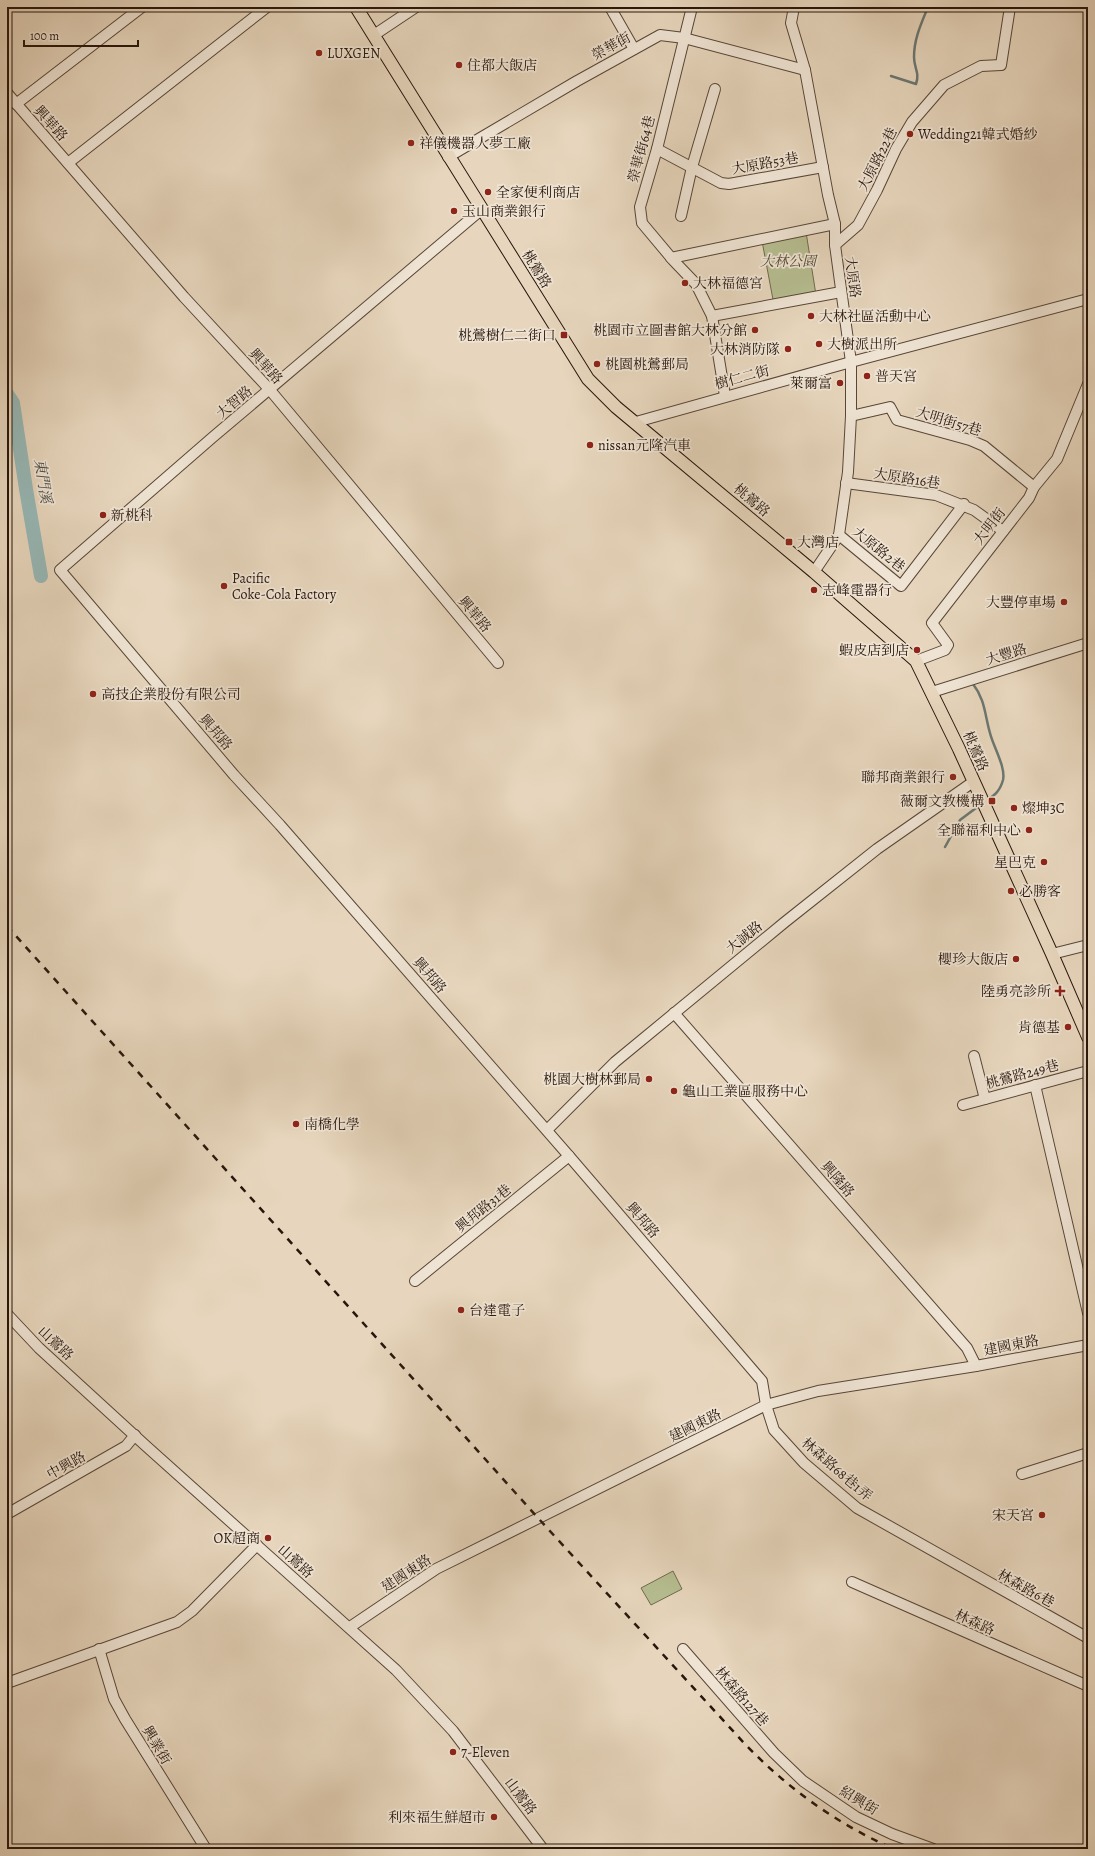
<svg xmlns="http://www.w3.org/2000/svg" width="1095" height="1856" font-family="Alegreya,'Noto Serif TC',serif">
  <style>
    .green { fill: #b6be91; stroke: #6f6a4e }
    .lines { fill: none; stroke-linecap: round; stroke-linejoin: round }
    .stream { stroke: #6b7772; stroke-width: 2.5 }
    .river { stroke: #97b8b6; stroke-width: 14 }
    .minor-casing { stroke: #584638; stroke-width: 12 }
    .major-casing { stroke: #28160c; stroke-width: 14 }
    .minor { stroke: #efe4d4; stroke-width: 10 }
    .major { stroke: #e7d6bd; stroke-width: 12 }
    .rail { stroke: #28160c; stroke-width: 2.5; stroke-dasharray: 7 7; stroke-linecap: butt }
    .poi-dot { fill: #8f2418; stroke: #efe4d4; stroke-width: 1.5 }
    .labels { text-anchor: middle; stroke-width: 3.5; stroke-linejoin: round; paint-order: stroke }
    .street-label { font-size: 14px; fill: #28160c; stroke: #efe4d4 }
    .poi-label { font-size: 14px; fill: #28160c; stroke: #efe4d4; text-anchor: start }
    .park-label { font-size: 14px; font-style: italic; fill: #534834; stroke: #efe4d4 }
    .water-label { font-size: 15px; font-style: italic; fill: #4f4f48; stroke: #efe4d4 }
  </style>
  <rect width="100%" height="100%" fill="#e7d6bd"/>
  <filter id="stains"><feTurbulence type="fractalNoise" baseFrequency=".005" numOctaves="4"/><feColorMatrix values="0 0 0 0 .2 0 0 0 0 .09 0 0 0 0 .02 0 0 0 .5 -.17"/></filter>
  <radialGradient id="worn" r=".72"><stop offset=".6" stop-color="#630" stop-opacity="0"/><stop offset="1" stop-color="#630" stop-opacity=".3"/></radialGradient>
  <!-- green -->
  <g class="green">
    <path d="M 806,232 L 816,295 L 774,305 L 762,241 Z"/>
    <path d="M 673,1571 L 682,1589 L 651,1605 L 641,1588 Z"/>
  </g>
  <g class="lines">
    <!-- stream -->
    <g class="stream">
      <path d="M 891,76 L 916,84 C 920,72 914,69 914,57 C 914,39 921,24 928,7"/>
      <path d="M 973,684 C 985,699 985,716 990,733 C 993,746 1006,767 1003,780 C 1000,791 995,795 986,801"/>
      <path d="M 945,847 L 960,820 L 980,805"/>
    </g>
    <!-- river -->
    <path class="river" d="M 7,394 L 13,403 L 26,489 L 41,576"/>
    <!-- minor casing -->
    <g class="minor-casing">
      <g id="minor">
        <path d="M 610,7 L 634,49"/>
        <path d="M 692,7 L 657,149 L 640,207 L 642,223 L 673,260 L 696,284 L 712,316 L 725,396"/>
        <path d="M 794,7 L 791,23 L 805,70 L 828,195 L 835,224 L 835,245 L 851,362 L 851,416 L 848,472 L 839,535 L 814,572"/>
        <path d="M 374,35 L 416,7"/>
        <path d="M 7,93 L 184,297 L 270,390 L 498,663"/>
        <path d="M 16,104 L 142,7"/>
        <path d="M 657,149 L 721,183 L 729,184 L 823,167"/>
        <path d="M 448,157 L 577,81 L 660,35 L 684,38 L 805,70"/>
        <path d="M 68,163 L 267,7"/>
        <path d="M 481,210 L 213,437 L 60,570 L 234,775 L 280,825 L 569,1156 L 762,1381 L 766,1405 L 774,1430 L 804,1463 L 857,1508 L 1088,1638"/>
        <path d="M 681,216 L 692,167 L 715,89"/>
        <path d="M 835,245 L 858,225 L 877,190 L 896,149 L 912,122 L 944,85 L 981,66 L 1001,65 L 1010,7"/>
        <path d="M 671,258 L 835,224"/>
        <path d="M 712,316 L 841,292"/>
        <path d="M 851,416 L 890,407 L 897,420 L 970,440 L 984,446 L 1034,487"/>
        <path d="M 636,422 L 851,362 L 1088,299"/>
        <path d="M 846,483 L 936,495 L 974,510 L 1003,531"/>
        <path d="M 839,535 L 901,586 L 964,504"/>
        <path d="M 916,661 L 945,650 L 948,645 L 932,623 L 1029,498 L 1034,487 L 1057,459 L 1088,384"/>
        <path d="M 932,692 L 1088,643"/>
        <path d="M 1052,954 L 1088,945"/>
        <path d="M 674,1013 L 967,1348 L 976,1366"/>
        <path d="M 974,1056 L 985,1099"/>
        <path d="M 1035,1085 L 1088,1313"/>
        <path d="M 963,1105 L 1088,1071"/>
        <path d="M 547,1130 L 615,1062 L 785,922 L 877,849 L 973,782"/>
        <path d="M 415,1281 L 569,1156"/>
        <path d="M 7,1314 L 39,1348 L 146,1446 L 396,1670 L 453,1731 L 543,1849"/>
        <path d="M 1022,1474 L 1088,1453"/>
        <path d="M 7,1514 L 126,1446 L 135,1435"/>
        <path d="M 852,1582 L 1088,1686"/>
        <path d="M 350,1627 L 436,1569 L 766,1405 L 818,1391 L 976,1366 L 1088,1345"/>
        <path d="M 99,1649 L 114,1699 L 125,1719 L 206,1849"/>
        <path d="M 683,1649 L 774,1753 L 803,1781 L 856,1817 L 892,1834 L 933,1849"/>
        <path d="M 7,1683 L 177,1622 L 192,1611 L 257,1545"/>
      </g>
    </g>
    <!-- major casing -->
    <g class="major-casing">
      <path id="major" d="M 356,7 L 588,379 L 616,407 L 814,572 L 916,661 L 959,749 L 1052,954 L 1088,1037"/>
    </g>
    <!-- minor -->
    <use href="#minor" class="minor"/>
    <!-- major -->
    <use href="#major" class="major"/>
    <!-- rail -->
    <path class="rail" d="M 7,926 L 538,1518 L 744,1743 C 787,1788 837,1824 894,1849"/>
  </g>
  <!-- markers -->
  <g class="poi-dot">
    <circle cx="319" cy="53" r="4"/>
    <circle cx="459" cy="65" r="4"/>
    <circle cx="910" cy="134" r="4"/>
    <circle cx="411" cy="143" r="4"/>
    <circle cx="488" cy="192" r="4"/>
    <circle cx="454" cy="211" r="4"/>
    <circle cx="685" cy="283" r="4"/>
    <circle cx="811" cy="316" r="4"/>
    <circle cx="755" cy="330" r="4"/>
    <rect x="560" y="331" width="8" height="8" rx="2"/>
    <circle cx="819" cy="344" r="4"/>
    <circle cx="788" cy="349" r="4"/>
    <circle cx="597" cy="364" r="4"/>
    <circle cx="867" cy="376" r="4"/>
    <circle cx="840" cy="383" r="4"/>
    <circle cx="590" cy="445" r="4"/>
    <circle cx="103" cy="515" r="4"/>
    <rect x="785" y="538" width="8" height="8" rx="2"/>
    <circle cx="224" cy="586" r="4"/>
    <circle cx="814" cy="590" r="4"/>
    <circle cx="1064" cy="602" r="4"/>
    <circle cx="917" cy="650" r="4"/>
    <circle cx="93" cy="694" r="4"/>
    <circle cx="953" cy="777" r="4"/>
    <rect x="988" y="797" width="8" height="8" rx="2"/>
    <circle cx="1014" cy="808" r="4"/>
    <circle cx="1029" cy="830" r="4"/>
    <circle cx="1044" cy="862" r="4"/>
    <circle cx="1011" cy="891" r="4"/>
    <circle cx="1016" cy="959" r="4"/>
    <path d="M1058 985h4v4h4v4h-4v4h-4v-4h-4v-4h4z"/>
    <circle cx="1068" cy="1027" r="4"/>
    <circle cx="649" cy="1079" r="4"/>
    <circle cx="674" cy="1091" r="4"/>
    <circle cx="296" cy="1124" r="4"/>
    <circle cx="461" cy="1310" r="4"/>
    <circle cx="1042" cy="1515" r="4"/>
    <circle cx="268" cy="1538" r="4"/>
    <circle cx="453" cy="1752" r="4"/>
    <circle cx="494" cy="1817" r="4"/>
  </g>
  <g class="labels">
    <!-- street labels -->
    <g class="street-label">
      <text transform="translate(611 46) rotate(-29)" y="5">榮華街</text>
      <text transform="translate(51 123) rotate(48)" y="5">興華路</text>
      <text transform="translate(641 149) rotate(-75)" y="5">榮華街64巷</text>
      <text transform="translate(877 159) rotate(-63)" y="5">大原路22巷</text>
      <text transform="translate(765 163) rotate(-10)" y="5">大原路53巷</text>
      <text transform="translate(537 269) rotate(58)" y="5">桃鶯路</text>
      <text transform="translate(853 277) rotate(82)" y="5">大原路</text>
      <text transform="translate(266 366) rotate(48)" y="5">興華路</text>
      <text transform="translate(742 377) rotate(-15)" y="5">樹仁二街</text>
      <text transform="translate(234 402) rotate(-40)" y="5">大智路</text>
      <text transform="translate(949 421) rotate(17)" y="5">大明街57巷</text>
      <text transform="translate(907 478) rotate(9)" y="5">大原路16巷</text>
      <text transform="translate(752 500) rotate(40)" y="5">桃鶯路</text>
      <text transform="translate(989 526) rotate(-52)" y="5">大明街</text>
      <text transform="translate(879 549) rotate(39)" y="5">大原路2巷</text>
      <text transform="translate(475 614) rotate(50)" y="5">興華路</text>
      <text transform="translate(1006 654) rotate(-17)" y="5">大豐路</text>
      <text transform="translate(216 732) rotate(49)" y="5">興邦路</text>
      <text transform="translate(976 751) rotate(66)" y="5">桃鶯路</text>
      <text transform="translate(744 937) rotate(-39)" y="5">大誠路</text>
      <text transform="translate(430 975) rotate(49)" y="5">興邦路</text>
      <text transform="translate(1022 1074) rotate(-15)" y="5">桃鶯路249巷</text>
      <text transform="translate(838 1179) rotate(49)" y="5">興隆路</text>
      <text transform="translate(483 1208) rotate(-39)" y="5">興邦路31巷</text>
      <text transform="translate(643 1220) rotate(49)" y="5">興邦路</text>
      <text transform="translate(56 1343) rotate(43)" y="5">山鶯路</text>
      <text transform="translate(1011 1345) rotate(-11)" y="5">建國東路</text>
      <text transform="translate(695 1425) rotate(-26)" y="5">建國東路</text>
      <text transform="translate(66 1465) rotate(-29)" y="5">中興路</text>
      <text transform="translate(837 1469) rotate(41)" y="5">林森路68巷1弄</text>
      <text transform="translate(296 1561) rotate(42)" y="5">山鶯路</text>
      <text transform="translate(406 1573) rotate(-33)" y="5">建國東路</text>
      <text transform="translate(1026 1588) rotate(29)" y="5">林森路6巷</text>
      <text transform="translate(975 1622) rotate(24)" y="5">林森路</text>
      <text transform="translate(742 1696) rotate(49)" y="5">林森路127巷</text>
      <text transform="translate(157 1745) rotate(59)" y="5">興業街</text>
      <text transform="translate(521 1796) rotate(53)" y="5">山鶯路</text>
      <text transform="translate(859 1800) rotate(31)" y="5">紹興街</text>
    </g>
    <!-- poi labels -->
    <g class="poi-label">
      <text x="327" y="58">LUXGEN</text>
      <text x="467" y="70">住都大飯店</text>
      <text x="918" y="139">Wedding21韓式婚紗</text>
      <text x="419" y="148">祥儀機器人夢工廠</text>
      <text x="496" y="197">全家便利商店</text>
      <text x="462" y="216">玉山商業銀行</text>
      <text x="693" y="288">大林福德宮</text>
      <text x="819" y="321">大林社區活動中心</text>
      <text x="747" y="335" text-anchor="end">桃園市立圖書館大林分館</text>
      <text x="556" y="340" text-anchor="end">桃鶯樹仁二街口</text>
      <text x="827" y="349">大樹派出所</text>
      <text x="780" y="354" text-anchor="end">大林消防隊</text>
      <text x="605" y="369">桃園桃鶯郵局</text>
      <text x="875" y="381">普天宮</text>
      <text x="832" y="388" text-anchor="end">萊爾富</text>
      <text x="598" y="450">nissan元隆汽車</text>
      <text x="111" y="520">新桃科</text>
      <text x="797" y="547">大灣店</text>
      <text x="232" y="583">Pacific<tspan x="232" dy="16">Coke-Cola Factory</tspan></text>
      <text x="822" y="595">志峰電器行</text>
      <text x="1056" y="607" text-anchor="end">大豐停車場</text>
      <text x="909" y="655" text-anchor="end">蝦皮店到店</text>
      <text x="101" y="699">高技企業股份有限公司</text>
      <text x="945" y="782" text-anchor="end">聯邦商業銀行</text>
      <text x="984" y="806" text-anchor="end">薇爾文教機構</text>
      <text x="1022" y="813">燦坤3C</text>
      <text x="1021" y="835" text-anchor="end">全聯福利中心</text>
      <text x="1036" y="867" text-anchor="end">星巴克</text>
      <text x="1019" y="896">必勝客</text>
      <text x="1008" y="964" text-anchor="end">櫻珍大飯店</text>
      <text x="1051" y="996" text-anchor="end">陸勇亮診所</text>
      <text x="1060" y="1032" text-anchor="end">肯德基</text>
      <text x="641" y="1084" text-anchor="end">桃園大樹林郵局</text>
      <text x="682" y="1096">龜山工業區服務中心</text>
      <text x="304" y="1129">南橋化學</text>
      <text x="469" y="1315">台達電子</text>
      <text x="1034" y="1520" text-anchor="end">宋天宮</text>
      <text x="260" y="1543" text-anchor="end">OK超商</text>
      <text x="461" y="1757">7-Eleven</text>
      <text x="486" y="1822" text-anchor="end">利來福生鮮超市</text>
    </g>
    <!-- park labels -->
    <g class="park-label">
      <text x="788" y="266">大林公園</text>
    </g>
    <!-- water labels -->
    <g class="water-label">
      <text transform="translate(43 481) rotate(81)" y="5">東門溪</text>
    </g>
  </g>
  <!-- margin -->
  <rect width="1095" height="1856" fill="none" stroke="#e7d6bd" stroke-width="24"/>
  <rect x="8" y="8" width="1079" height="1840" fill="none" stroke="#28160c" stroke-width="2"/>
  <rect x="12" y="12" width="1071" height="1832" fill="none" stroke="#28160c"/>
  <!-- scale -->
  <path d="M24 40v6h114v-6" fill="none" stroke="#28160c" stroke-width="2"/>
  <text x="30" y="40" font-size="12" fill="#28160c" stroke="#efe4d4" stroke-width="3" paint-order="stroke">100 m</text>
  <rect width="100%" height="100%" filter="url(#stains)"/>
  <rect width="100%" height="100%" fill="url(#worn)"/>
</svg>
